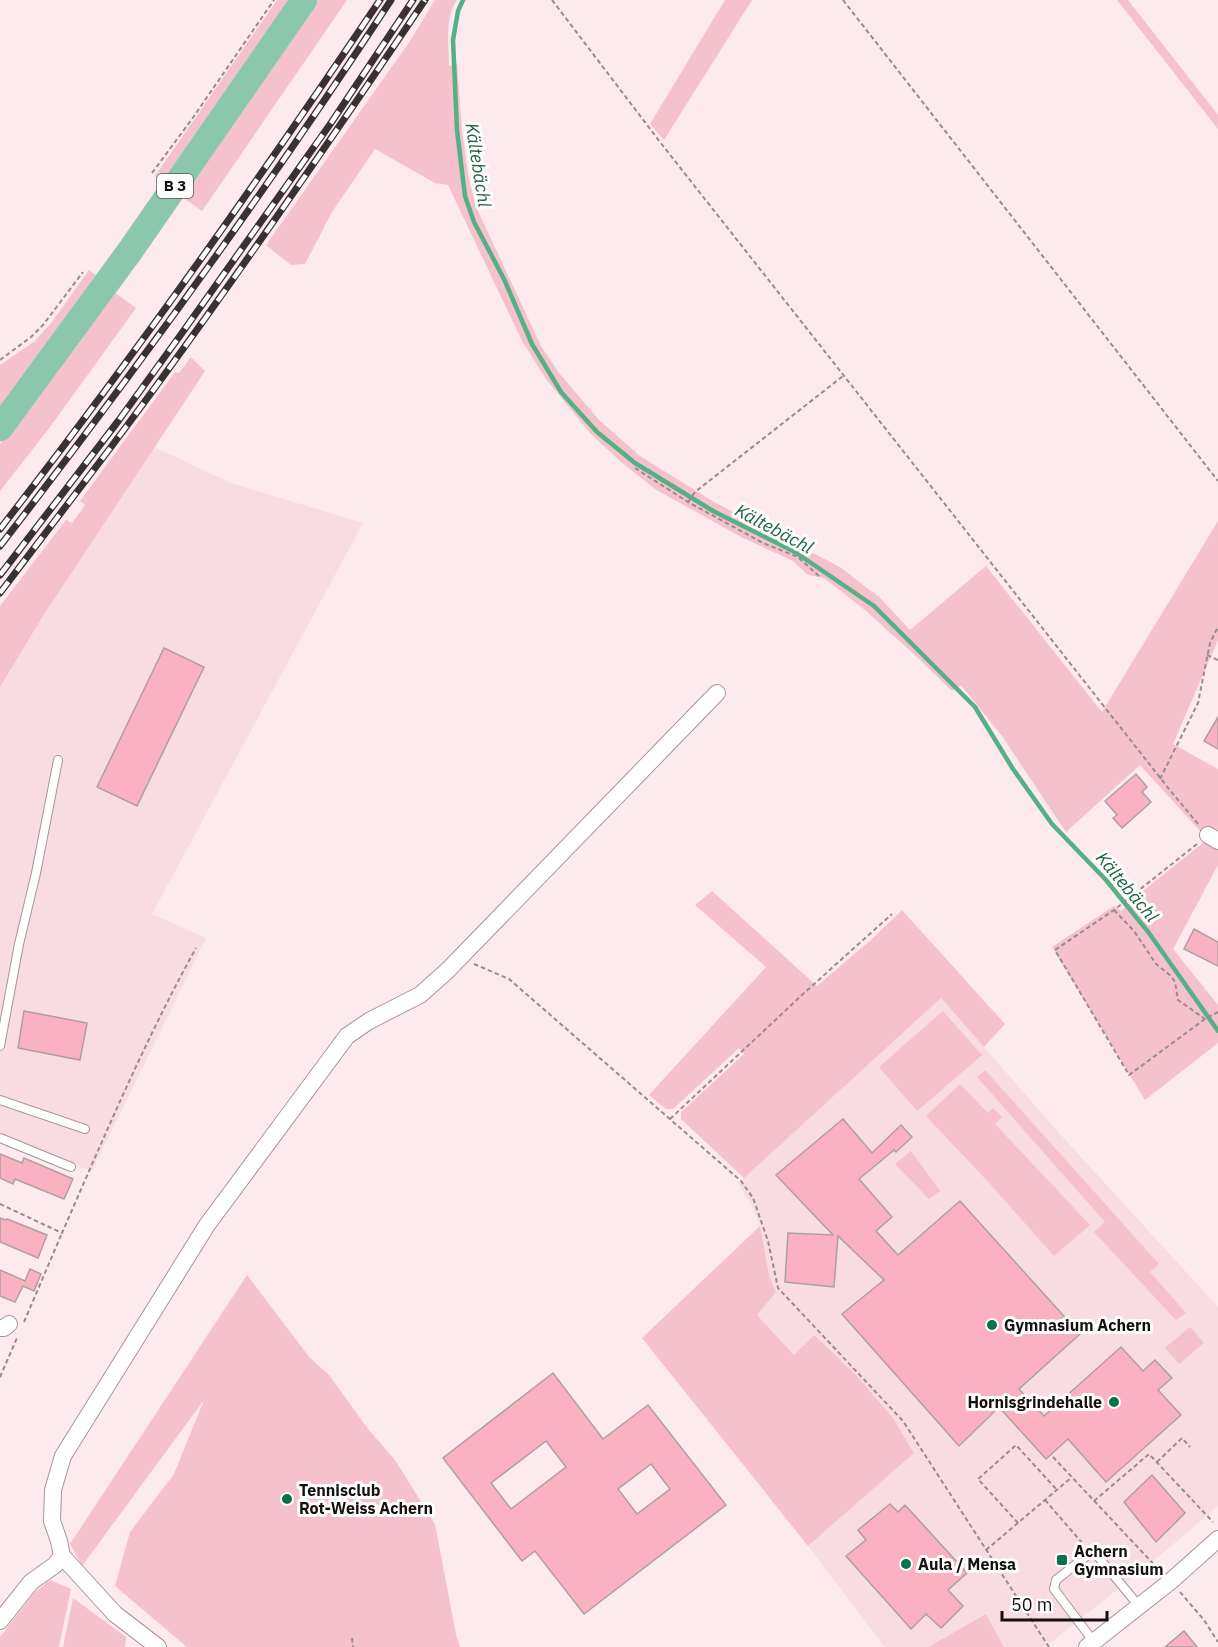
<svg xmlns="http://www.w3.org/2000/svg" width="1218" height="1647" font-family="'IBM Plex Sans',sans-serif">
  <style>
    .built { fill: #f8dce1 }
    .green { fill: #f5c1cc }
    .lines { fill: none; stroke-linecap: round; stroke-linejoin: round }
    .stream { stroke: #55b085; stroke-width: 4.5 }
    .building { fill: #fab1c1; stroke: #b09ea2; stroke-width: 1.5; fill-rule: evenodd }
    .lane-casing { stroke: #a79599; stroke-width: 10 }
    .street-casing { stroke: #a79599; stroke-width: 18 }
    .primary-casing { stroke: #d0cfcf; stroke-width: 27 }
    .path { stroke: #988b8d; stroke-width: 2; stroke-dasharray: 4.5 3; stroke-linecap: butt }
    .lane { stroke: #fff; stroke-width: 8 }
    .street { stroke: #fff; stroke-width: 16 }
    .primary { stroke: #8bc7ac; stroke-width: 26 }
    .rail-casing { stroke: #393133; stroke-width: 7 }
    .rail { stroke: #fdfdfd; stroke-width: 4.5; stroke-dasharray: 14; stroke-linecap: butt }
    .poi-dot { fill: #05734c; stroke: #fdfdfd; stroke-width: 2 }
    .labels { text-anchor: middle; stroke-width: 6; stroke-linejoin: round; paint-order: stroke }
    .shield { fill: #fdfdfd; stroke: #5b5657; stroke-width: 1.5 }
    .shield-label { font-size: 15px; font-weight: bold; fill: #150f10 }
    .poi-label { font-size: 16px; font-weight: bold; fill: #150f10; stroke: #fdfdfd; text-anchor: start }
    .water-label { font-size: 18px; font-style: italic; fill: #1f6245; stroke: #fdfdfd }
  </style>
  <rect width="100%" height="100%" fill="#fdeaee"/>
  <!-- built -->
  <g class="built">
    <path d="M 154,447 L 231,483 L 363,523 L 152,914 L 206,938 L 92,1171 L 0,1142 L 0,687 L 43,616 Z"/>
    <path d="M 941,998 L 1060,1134 L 1218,1307 L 1218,1506 L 1157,1558 L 1045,1647 L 1004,1647 L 986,1614 L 928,1647 L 885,1647 L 808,1546 L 914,1452 L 892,1418 L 856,1375 L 814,1336 L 794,1355 L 757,1315 L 776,1291 L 769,1275 L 760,1226 L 752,1206 L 738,1183 Z"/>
  </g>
  <!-- green -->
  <g class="green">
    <path d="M 277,0 L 297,0 L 168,186 L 155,176 Z"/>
    <path d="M 318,0 L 347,0 L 202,211 L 181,196 Z"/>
    <path d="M 435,0 L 457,0 C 444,19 449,44 449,66 L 457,63 L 462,132 L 469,180 L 477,209 L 541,346 L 559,373 L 599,420 L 640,456 L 714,502 L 840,567 L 880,598 L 910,630 L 986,566 L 1102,712 L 1218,521 L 1218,640 L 1173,744 L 1218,769 L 1218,828 L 1213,837 L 1200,831 L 1140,765 L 1066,832 L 1002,736 L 961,685 L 952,691 L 917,657 L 865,610 L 824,578 L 808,575 L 793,561 L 741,537 L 655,489 L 621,462 L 590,433 L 546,379 L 522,341 L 448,185 L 435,183 L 375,149 L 332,212 L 305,264 L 291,265 L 266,245 L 410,41 Z"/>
    <path d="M 725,0 L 752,0 L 664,140 L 650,124 Z"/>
    <path d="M 1117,0 L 1128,0 L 1218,115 L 1218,129 Z"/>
    <path d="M 89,270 L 101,279 L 0,417 L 0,365 L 35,341 L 52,322 Z"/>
    <path d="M 111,290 L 136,308 L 50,427 L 0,491 L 0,444 Z"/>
    <path d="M 191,357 L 205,371 L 43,616 L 0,687 L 0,606 L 66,520 L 72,523 L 85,505 L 80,501 L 175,372 L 179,373 Z"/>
    <path d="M 1204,842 L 1218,845 L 1218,865 L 1173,949 L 1218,1005 L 1218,1043 L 1145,1100 L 1052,947 L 1114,906 L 1121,911 L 1138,895 Z"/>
    <path d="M 712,891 L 817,986 L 872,939 L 902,910 L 1005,1024 L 984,1047 L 941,998 L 744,1178 L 681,1119 L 681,1112 L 744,1054 L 739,1048 L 673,1109 L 666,1109 L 649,1095 L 766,967 L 695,905 Z"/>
    <path d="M 943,1011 L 982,1055 L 917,1111 L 879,1067 Z"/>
    <path d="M 985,1070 L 1159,1264 L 1150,1272 L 1186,1313 L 1176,1320 L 1094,1232 L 1105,1222 L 977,1077 Z"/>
    <path d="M 960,1084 L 988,1113 L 993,1108 L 1002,1117 L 995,1124 L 1090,1225 L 1054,1256 L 991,1185 L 926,1116 Z"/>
    <path d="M 911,1151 L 940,1191 L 929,1199 L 895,1164 Z"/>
    <path d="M 760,1226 L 769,1275 L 776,1292 L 757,1315 L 794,1355 L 814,1335 L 856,1375 L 893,1418 L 914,1453 L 808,1546 L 642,1338 Z"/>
    <path d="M 247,1275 L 310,1358 L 329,1375 L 368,1429 L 395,1460 L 435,1524 L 456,1635 L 460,1647 L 187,1647 L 115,1586 L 130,1532 L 174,1474 L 204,1400 L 82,1566 L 70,1544 Z"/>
    <path d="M 1190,1327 L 1204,1343 L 1179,1364 L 1165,1348 Z"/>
    <path d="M 50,1580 L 71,1589 L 59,1647 L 0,1647 L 0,1637 L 35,1592 Z"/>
    <path d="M 73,1598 L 126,1637 L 125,1647 L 63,1647 Z"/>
    <path d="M 986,1614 L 1004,1647 L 928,1647 Z"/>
  </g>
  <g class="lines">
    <!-- stream -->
    <path class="stream" d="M 463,0 L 458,11 L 453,40 L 457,130 L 465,196 L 474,222 L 504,279 L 532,344 L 561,392 L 597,432 L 635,463 L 713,511 L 795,552 L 874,606 L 975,707 L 1013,769 L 1052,824 L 1106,880 L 1149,933 L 1218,1031"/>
  </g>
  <!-- building -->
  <g class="building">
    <path d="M 164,648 L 204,667 L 137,806 L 97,787 Z"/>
    <path d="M 1218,717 L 1218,749 L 1204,741 Z"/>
    <path d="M 1136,774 L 1147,787 L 1142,792 L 1151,802 L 1122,828 L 1113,818 L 1117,815 L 1105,801 Z"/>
    <path d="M 1194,929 L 1218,942 L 1218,966 L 1184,949 Z"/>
    <path d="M 24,1011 L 87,1023 L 80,1060 L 18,1048 Z"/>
    <path d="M 843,1119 L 872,1153 L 901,1125 L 912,1137 L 896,1152 L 894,1150 L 859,1179 L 892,1217 L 876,1231 L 898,1255 L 960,1201 L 1080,1334 L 1019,1389 L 1044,1416 L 1121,1347 L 1143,1371 L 1155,1360 L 1172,1378 L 1158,1390 L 1181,1415 L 1106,1482 L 1068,1439 L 1046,1459 L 999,1407 L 959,1446 L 842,1314 L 884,1280 L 838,1236 L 834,1287 L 785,1282 L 788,1233 L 833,1235 L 776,1175 Z"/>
    <path d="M 0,1154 L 22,1163 L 24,1158 L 73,1179 L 64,1199 L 15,1179 L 13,1184 L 0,1178 Z"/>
    <path d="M 0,1218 L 6,1220 L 7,1219 L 47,1235 L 38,1258 L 0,1242 Z"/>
    <path d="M 30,1269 L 41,1274 L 34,1291 L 23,1286 L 15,1302 L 0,1296 L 0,1270 L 25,1281 Z"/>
    <path d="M 553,1373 L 603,1439 L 648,1405 L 726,1505 L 584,1614 L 535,1551 L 522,1561 L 443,1458 ZM 546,1441 L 566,1467 L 511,1509 L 491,1483 ZM 651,1464 L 670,1489 L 637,1514 L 618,1489 Z"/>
    <path d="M 1152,1475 L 1185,1513 L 1156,1542 L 1124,1502 Z"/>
    <path d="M 890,1504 L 898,1512 L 905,1505 L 967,1573 L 948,1590 L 963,1606 L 941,1628 L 926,1614 L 911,1629 L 846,1556 L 866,1540 L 858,1530 Z"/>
    <path d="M 1184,1631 L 1197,1647 L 1165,1647 Z"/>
  </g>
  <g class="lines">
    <!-- lane casing -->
    <g class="lane-casing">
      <g id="lane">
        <path d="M 0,1046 L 19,944 L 36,873 L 58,760"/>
        <path d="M 0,1100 L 85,1129"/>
        <path d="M 0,1138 L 71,1167"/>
        <path d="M 1094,1642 L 1054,1589 L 1056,1580 L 1089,1554 L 1096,1554 L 1139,1606"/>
      </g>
    </g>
    <!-- street casing -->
    <g class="street-casing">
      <g id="street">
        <path d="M 1208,835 L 1218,841"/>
        <path d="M 0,1328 L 4,1328 L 9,1324"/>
        <path d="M 0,1621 L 31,1582 L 55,1565 L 62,1556"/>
        <path d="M 158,1647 L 115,1614 L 62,1556 L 59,1541 L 52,1521 L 53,1490 L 63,1456 L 207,1225 L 347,1036 L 369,1021 L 420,995 L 447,971 L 717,693"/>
        <path d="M 1087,1647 L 1171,1581 L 1218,1539"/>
      </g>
    </g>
    <!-- primary casing -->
    <g class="primary-casing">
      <path id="primary" d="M 0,428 L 130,251 L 304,0"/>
    </g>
    <!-- path -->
    <g class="path">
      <path d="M 552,0 L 660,142 L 1169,789 L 1198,824"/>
      <path d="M 843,0 L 1218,481"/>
      <path d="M 152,173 L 192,119 L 274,0"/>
      <path d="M 0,360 L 31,337 L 43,325 L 83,272"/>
      <path d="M 635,468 L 688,502 L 763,543 L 798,557 L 821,578"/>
      <path d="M 688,502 L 695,492 L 843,376"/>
      <path d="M 1207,655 L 1218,660"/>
      <path d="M 1160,779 L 1198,703 L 1210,643 L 1218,627"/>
      <path d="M 1197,844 L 1114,910 L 1055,950 L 1129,1075 L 1205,1019 L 1218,1012"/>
      <path d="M 1114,910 L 1134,931 L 1156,964 L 1171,976 L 1175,982 L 1178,1000 L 1205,1019"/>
      <path d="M 474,964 L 509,979 L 741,1181 L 753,1198 L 768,1241 L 778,1288 L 903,1421 L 1049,1647"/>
      <path d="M 670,1119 L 803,994 L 892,914"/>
      <path d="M 0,1204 L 62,1233 C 104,1137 145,1040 196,948"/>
      <path d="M 24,1322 L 62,1233"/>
      <path d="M 0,1377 L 17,1338"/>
      <path d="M 1053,1457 L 1160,1571"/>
      <path d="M 1157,1462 L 1182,1438 L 1190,1447"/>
      <path d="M 1045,1500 L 1084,1545"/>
      <path d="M 1094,1501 L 1149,1454 L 1213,1522"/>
      <path d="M 1018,1523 L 978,1479 L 1016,1445 L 1057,1490"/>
      <path d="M 986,1550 L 1072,1477"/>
      <path d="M 1180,1592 L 1204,1620 L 1218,1642"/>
      <path d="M 352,1638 L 353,1647"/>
    </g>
    <!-- lane -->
    <use href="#lane" class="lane"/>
    <!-- street -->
    <use href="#street" class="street"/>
    <!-- primary -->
    <use href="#primary" class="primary"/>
    <!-- rail casing -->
    <g class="rail-casing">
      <g id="rail">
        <path d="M 0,529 C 133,358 259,180 380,0"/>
        <path d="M 0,546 C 137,369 269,187 391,0"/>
        <path d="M 0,575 L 119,420 L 182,333 L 331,123 L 413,0"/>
        <path d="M 0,593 C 42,537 85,482 126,427 C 230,287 328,144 425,0"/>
      </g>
    </g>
    <!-- rail -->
    <use href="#rail" class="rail"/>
  </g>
  <!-- markers -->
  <g class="poi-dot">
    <circle cx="992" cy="1325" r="6"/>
    <circle cx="1114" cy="1402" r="6"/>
    <circle cx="287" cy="1499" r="6"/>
    <rect x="1056" y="1554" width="12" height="12" rx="3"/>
    <circle cx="906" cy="1564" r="6"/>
  </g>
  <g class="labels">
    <!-- shield labels -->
    <rect class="shield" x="157" y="174" width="36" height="24" rx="4.5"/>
    <g class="shield-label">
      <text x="175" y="191">B 3</text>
    </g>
    <!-- poi labels -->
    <g class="poi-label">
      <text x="1004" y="1331">Gymnasium Achern</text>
      <text x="1102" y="1408" text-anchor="end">Hornisgrindehalle</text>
      <text x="299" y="1496">Tennisclub<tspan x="299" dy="18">Rot-Weiss Achern</tspan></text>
      <text x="1074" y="1557">Achern<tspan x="1074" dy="18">Gymnasium</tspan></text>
      <text x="918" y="1570">Aula / Mensa</text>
    </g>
    <!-- water labels -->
    <g class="water-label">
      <text transform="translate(478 165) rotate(81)" y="6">Kältebächl</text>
      <text transform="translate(774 529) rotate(28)" y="6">Kältebächl</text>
      <text transform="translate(1127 887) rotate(50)" y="6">Kältebächl</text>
    </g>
  </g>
  <!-- scale -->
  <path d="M1002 1611v9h105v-9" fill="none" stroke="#150f10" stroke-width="3"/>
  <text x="1011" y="1611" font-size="18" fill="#150f10" stroke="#fdfdfd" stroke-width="4.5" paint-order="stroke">50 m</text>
</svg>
